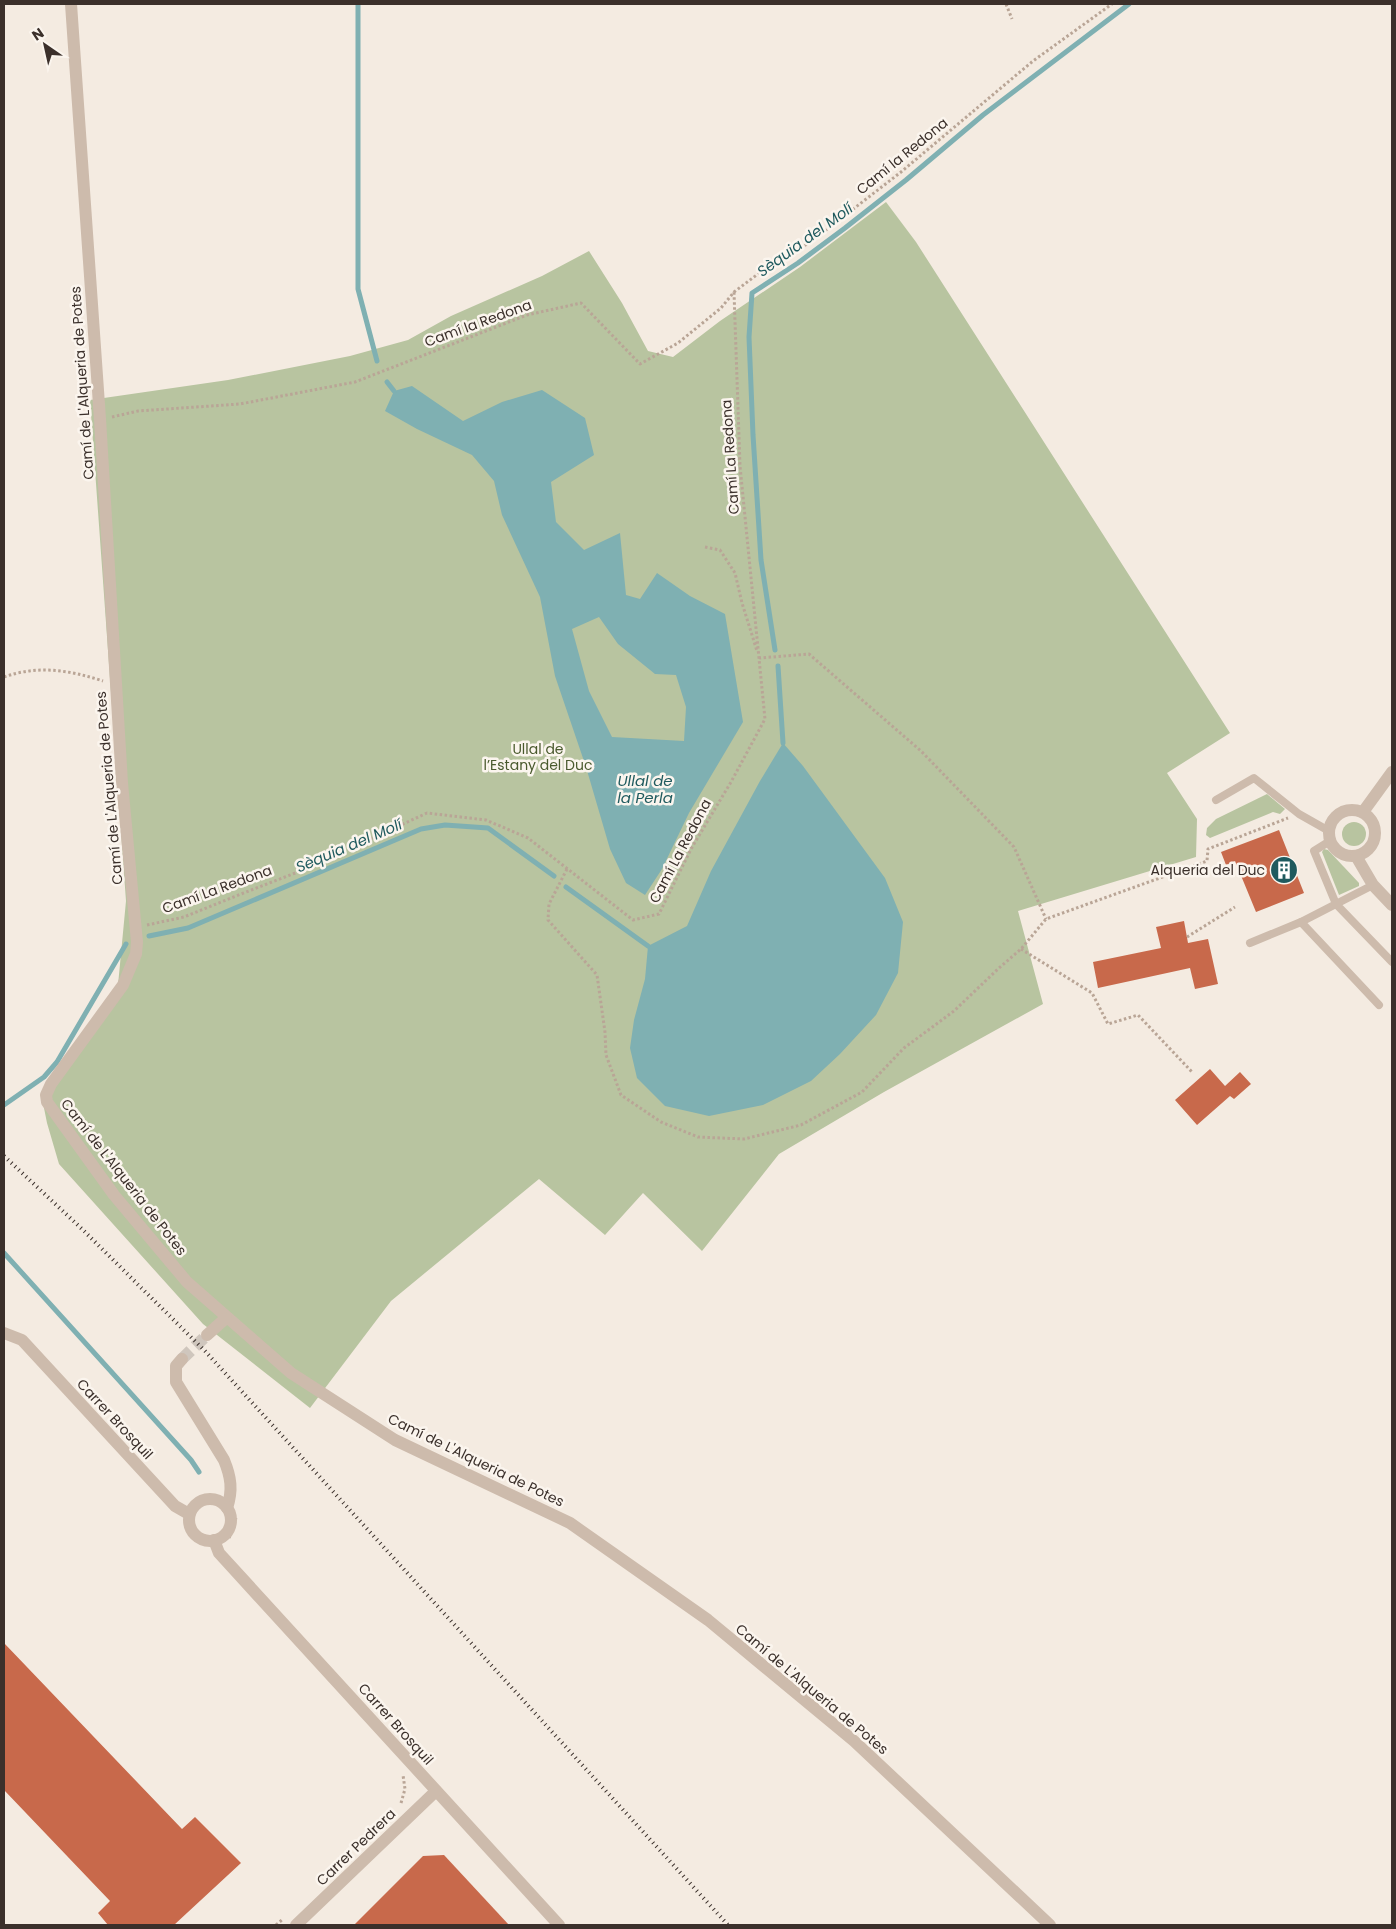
<svg xmlns="http://www.w3.org/2000/svg" width="1396" height="1929" font-family="Poppins,sans-serif">
  <style>
    .green { fill: #b8c4a0 }
    .water { fill: #7fb0b2; fill-rule: evenodd }
    .lines { fill: none; stroke-linecap: round; stroke-linejoin: round }
    .stream { stroke: #7fb0b2; stroke-width: 5 }
    .building { fill: #c8694b }
    .street-tunnel { stroke: #cfc6bd; stroke-width: 12; stroke-dasharray: 12 6; stroke-linecap: butt }
    .path { stroke: #b9a596; stroke-width: 3; stroke-dasharray: 2.5 2.5; stroke-linecap: butt }
    .lane { stroke: #cdbbac; stroke-width: 8 }
    .street { stroke: #cdbbac; stroke-width: 12 }
    .rail { stroke: #3b302b; stroke-width: 4; stroke-dasharray: 1 4; stroke-linecap: butt }
    .labels { text-anchor: middle; stroke-width: 5; stroke-linejoin: round; paint-order: stroke }
    .street-label { font-size: 14px; fill: #3b302b; stroke: #fbf5ee }
    .park-label { font-size: 14px; fill: #4a5a2e; stroke: #fbf5ee }
    .poi-label { font-size: 14px; fill: #3b302b; stroke: #fbf5ee; text-anchor: end }
    .water-label { font-size: 15px; font-style: italic; fill: #1f5a5e; stroke: #fbf5ee }
  </style>
  <rect width="100%" height="100%" fill="#f4ebe1"/>
  <!-- green -->
  <g class="green">
    <path d="M 886,202 L 916,242 L 1230,733 L 1167,773 L 1197,819 L 1196,857 L 1018,911 L 1043,1004 L 884,1092 L 779,1154 L 702,1251 L 643,1193 L 605,1235 L 539,1179 L 391,1301 L 310,1408 L 203,1324 L 59,1164 L 47,1123 L 42,1098 L 118,985 L 126,901 L 90,400 L 228,380 L 350,356 L 408,340 L 451,316 L 542,276 L 589,251 L 622,303 L 648,351 L 673,357 L 720,321 L 800,267 Z"/>
    <path d="M 1267,794 L 1285,809 L 1280,814 L 1273,812 L 1210,838 L 1206,835 L 1207,828 L 1216,819 Z"/>
    <circle cx="1354" cy="834" r="12"/>
    <path d="M 1324,849 L 1328,850 L 1359,883 L 1359,886 L 1339,895 L 1322,852 Z"/>
  </g>
  <!-- water -->
  <g class="water">
    <path d="M 412,386 L 463,421 L 502,402 L 542,390 L 585,418 L 594,455 L 551,482 L 556,522 L 584,550 L 620,533 L 626,595 L 640,599 L 657,573 L 690,596 L 725,614 L 743,722 L 689,813 L 662,869 L 645,895 L 626,883 L 610,849 L 586,767 L 555,676 L 540,597 L 502,515 L 494,481 L 472,455 L 417,429 L 385,411 L 394,391 ZM 599,617 L 618,644 L 655,674 L 676,675 L 686,707 L 684,741 L 612,737 L 589,691 L 572,629 Z"/>
    <path d="M 783,743 L 803,766 L 885,878 L 903,922 L 898,973 L 876,1015 L 840,1054 L 811,1081 L 763,1105 L 709,1116 L 665,1106 L 637,1078 L 630,1048 L 634,1020 L 645,979 L 648,946 L 687,926 L 711,871 L 760,781 Z"/>
  </g>
  <g class="lines">
    <!-- stream -->
    <g class="stream">
      <path d="M 358,4 L 358,289 L 377,361"/>
      <path d="M 387,382 L 394,391"/>
      <path d="M 775,650 L 761,560 L 753,435 L 749,337 L 752,293 L 798,263 L 845,228 L 906,180 L 983,115 L 1129,4"/>
      <path d="M 778,666 L 783,743"/>
      <path d="M 566,887 L 648,946"/>
      <path d="M 149,936 L 188,928 L 421,829 L 445,825 L 488,828 L 554,876"/>
      <path d="M 4,1105 L 44,1077 L 57,1062 L 126,944"/>
      <path d="M 4,1253 L 191,1460 L 199,1472"/>
    </g>
  </g>
  <!-- building -->
  <g class="building">
    <path d="M 1279,830 L 1304,893 L 1256,912 L 1235,861 L 1226,865 L 1221,852 Z"/>
    <path d="M 1184,921 L 1188,943 L 1208,939 L 1218,984 L 1195,989 L 1190,968 L 1098,988 L 1093,962 L 1161,948 L 1156,927 Z"/>
    <path d="M 1210,1069 L 1225,1086 L 1240,1072 L 1251,1084 L 1234,1099 L 1230,1096 L 1197,1125 L 1175,1100 Z"/>
    <path d="M 4,1643 L 182,1829 L 195,1817 L 241,1863 L 174,1925 L 108,1925 L 98,1913 L 110,1901 L 4,1790 Z"/>
    <path d="M 444,1855 L 509,1925 L 354,1925 L 423,1856 Z"/>
  </g>
  <g class="lines">
    <!-- street-tunnel -->
    <path class="street-tunnel" d="M 182,1359 L 207,1335"/>
    <!-- path -->
    <g class="path">
      <path d="M 1006,4 L 1012,19"/>
      <path d="M 112,417 L 138,411 L 240,404 L 355,382 L 527,315 L 581,303 L 640,364 L 678,343 L 721,308 L 734,292 L 762,271 L 812,241 L 901,172 L 1033,61 L 1112,4"/>
      <path d="M 705,547 L 720,550 L 735,573 L 742,603 L 757,651"/>
      <path d="M 759,657 L 760,658 L 809,654 L 921,751 L 1014,847 L 1046,919"/>
      <path d="M 4,677 C 38,665 69,670 103,681"/>
      <path d="M 567,869 L 549,904 L 548,920 L 597,975 L 605,1032 L 606,1055 L 621,1095 L 661,1122 L 698,1137 L 744,1139 L 801,1125 L 862,1092 L 904,1048 L 954,1011 L 999,968 L 1021,949 L 1046,919 L 1207,861 L 1208,849 L 1288,818"/>
      <path d="M 147,925 L 184,917 L 241,894 L 303,870 L 427,813 L 486,820 L 528,838 L 633,920 L 659,914 L 691,849 L 731,782 L 765,719 L 740,466 L 734,292"/>
      <path d="M 1187,937 L 1235,907"/>
      <path d="M 1021,949 L 1092,993 L 1108,1024 L 1138,1015 L 1193,1073"/>
      <path d="M 229,1538 L 236,1518"/>
      <path d="M 401,1803 L 405,1789 L 403,1775"/>
      <path d="M 276,1925 L 283,1919"/>
    </g>
    <!-- lane -->
    <g class="lane">
      <path d="M 1216,800 L 1254,778 L 1299,814 L 1329,831"/>
      <path d="M 1330,841 L 1314,851 L 1336,904 L 1301,922 L 1379,1005"/>
      <path d="M 1373,885 L 1336,904 L 1392,962"/>
      <path d="M 1250,943 L 1301,922"/>
    </g>
    <!-- street -->
    <g class="street">
      <path d="M 71,4 L 100,419 L 122,783 L 137,942 L 136,954 L 123,985 L 51,1084 L 46,1095 L 47,1102 L 114,1195 L 187,1282 L 291,1373 L 395,1440 L 570,1523 L 708,1620 L 854,1741 L 1050,1925"/>
      <circle cx="1352" cy="833" r="23"/>
      <path d="M 1363,812 L 1392,772"/>
      <path d="M 1356,856 L 1373,885 L 1392,905"/>
      <path d="M 4,1333 L 22,1340 L 175,1506 L 189,1514"/>
      <path d="M 207,1335 L 226,1318"/>
      <path d="M 182,1359 L 176,1366 L 176,1382 L 224,1460 C 231,1477 233,1490 227,1508"/>
      <circle cx="210" cy="1520" r="21"/>
      <path d="M 214,1540 L 219,1553 L 559,1925"/>
      <path d="M 296,1925 L 436,1791"/>
    </g>
    <!-- rail -->
    <path class="rail" d="M 4,1156 L 82,1229 L 205,1351 L 728,1925"/>
  </g>
  <!-- icons -->
  <defs>
    <g id="building-disc" transform="scale(1.4375)"><circle r="9.5" fill="#1f5a5e" stroke="#fbf5ee"/><path d="M-4-6H4V6H1V3H-1V6H-4ZM-2.5-4.3h1.7v1.8h-1.7ZM.8-4.3h1.7v1.8H.8ZM-2.5-1h1.7V.8h-1.7ZM.8-1h1.7V.8H.8Z" fill="#fff"/></g>
  </defs>
  <g fill-rule="evenodd">
    <use href="#building-disc" x="1284" y="870"/>
  </g>
  <g class="labels">
    <!-- street labels -->
    <g class="street-label">
      <text transform="translate(902 156) rotate(-39)" y="5">Camí la Redona</text>
      <text transform="translate(478 323) rotate(-20)" y="5">Camí la Redona</text>
      <text transform="translate(82 383) rotate(-94)" y="5">Camí de L'Alqueria de Potes</text>
      <text transform="translate(730 457) rotate(-94)" y="5">Camí La Redona</text>
      <text transform="translate(109 788) rotate(-95)" y="5">Camí de L'Alqueria de Potes</text>
      <text transform="translate(680 851) rotate(-62)" y="5">Camí La Redona</text>
      <text transform="translate(217 889) rotate(-20)" y="5">Camí La Redona</text>
      <text transform="translate(124 1177) rotate(52)" y="5">Camí de L'Alqueria de Potes</text>
      <text transform="translate(115 1419) rotate(47)" y="5">Carrer Brosquil</text>
      <text transform="translate(476 1460) rotate(26)" y="5">Camí de L'Alqueria de Potes</text>
      <text transform="translate(812 1689) rotate(40)" y="5">Camí de L'Alqueria de Potes</text>
      <text transform="translate(396 1724) rotate(48)" y="5">Carrer Brosquil</text>
      <text transform="translate(356 1847) rotate(-44)" y="5">Carrer Pedrera</text>
    </g>
    <!-- park labels -->
    <g class="park-label">
      <text x="538" y="754">Ullal de<tspan x="538" dy="16">l’Estany del Duc</tspan></text>
    </g>
    <!-- poi labels -->
    <g class="poi-label">
      <text x="1265" y="875">Alqueria del Duc</text>
    </g>
    <!-- water labels -->
    <g class="water-label">
      <text transform="translate(805 240) rotate(-36)" y="5">Sèquia del Molí</text>
      <text x="645" y="786">Ullal de<tspan x="645" dy="17">la Perla</tspan></text>
      <text transform="translate(349 846) rotate(-23)" y="5">Sèquia del Molí</text>
    </g>
  </g>
  <!-- border -->
  <rect width="1396" height="1929" fill="none" stroke="#3b302b" stroke-width="10"/>
  <!-- north arrow -->
  <g transform="translate(45 45) rotate(326)" stroke="#fbf5ee" stroke-width="4" paint-order="stroke">
  <path d="M0-4L9 19L0 12L-9 19Z" fill="#3b302b"/>
  <text y="-8" font-size="14" font-weight="bold" text-anchor="middle" fill="#3b302b">N</text>
  </g>
</svg>
